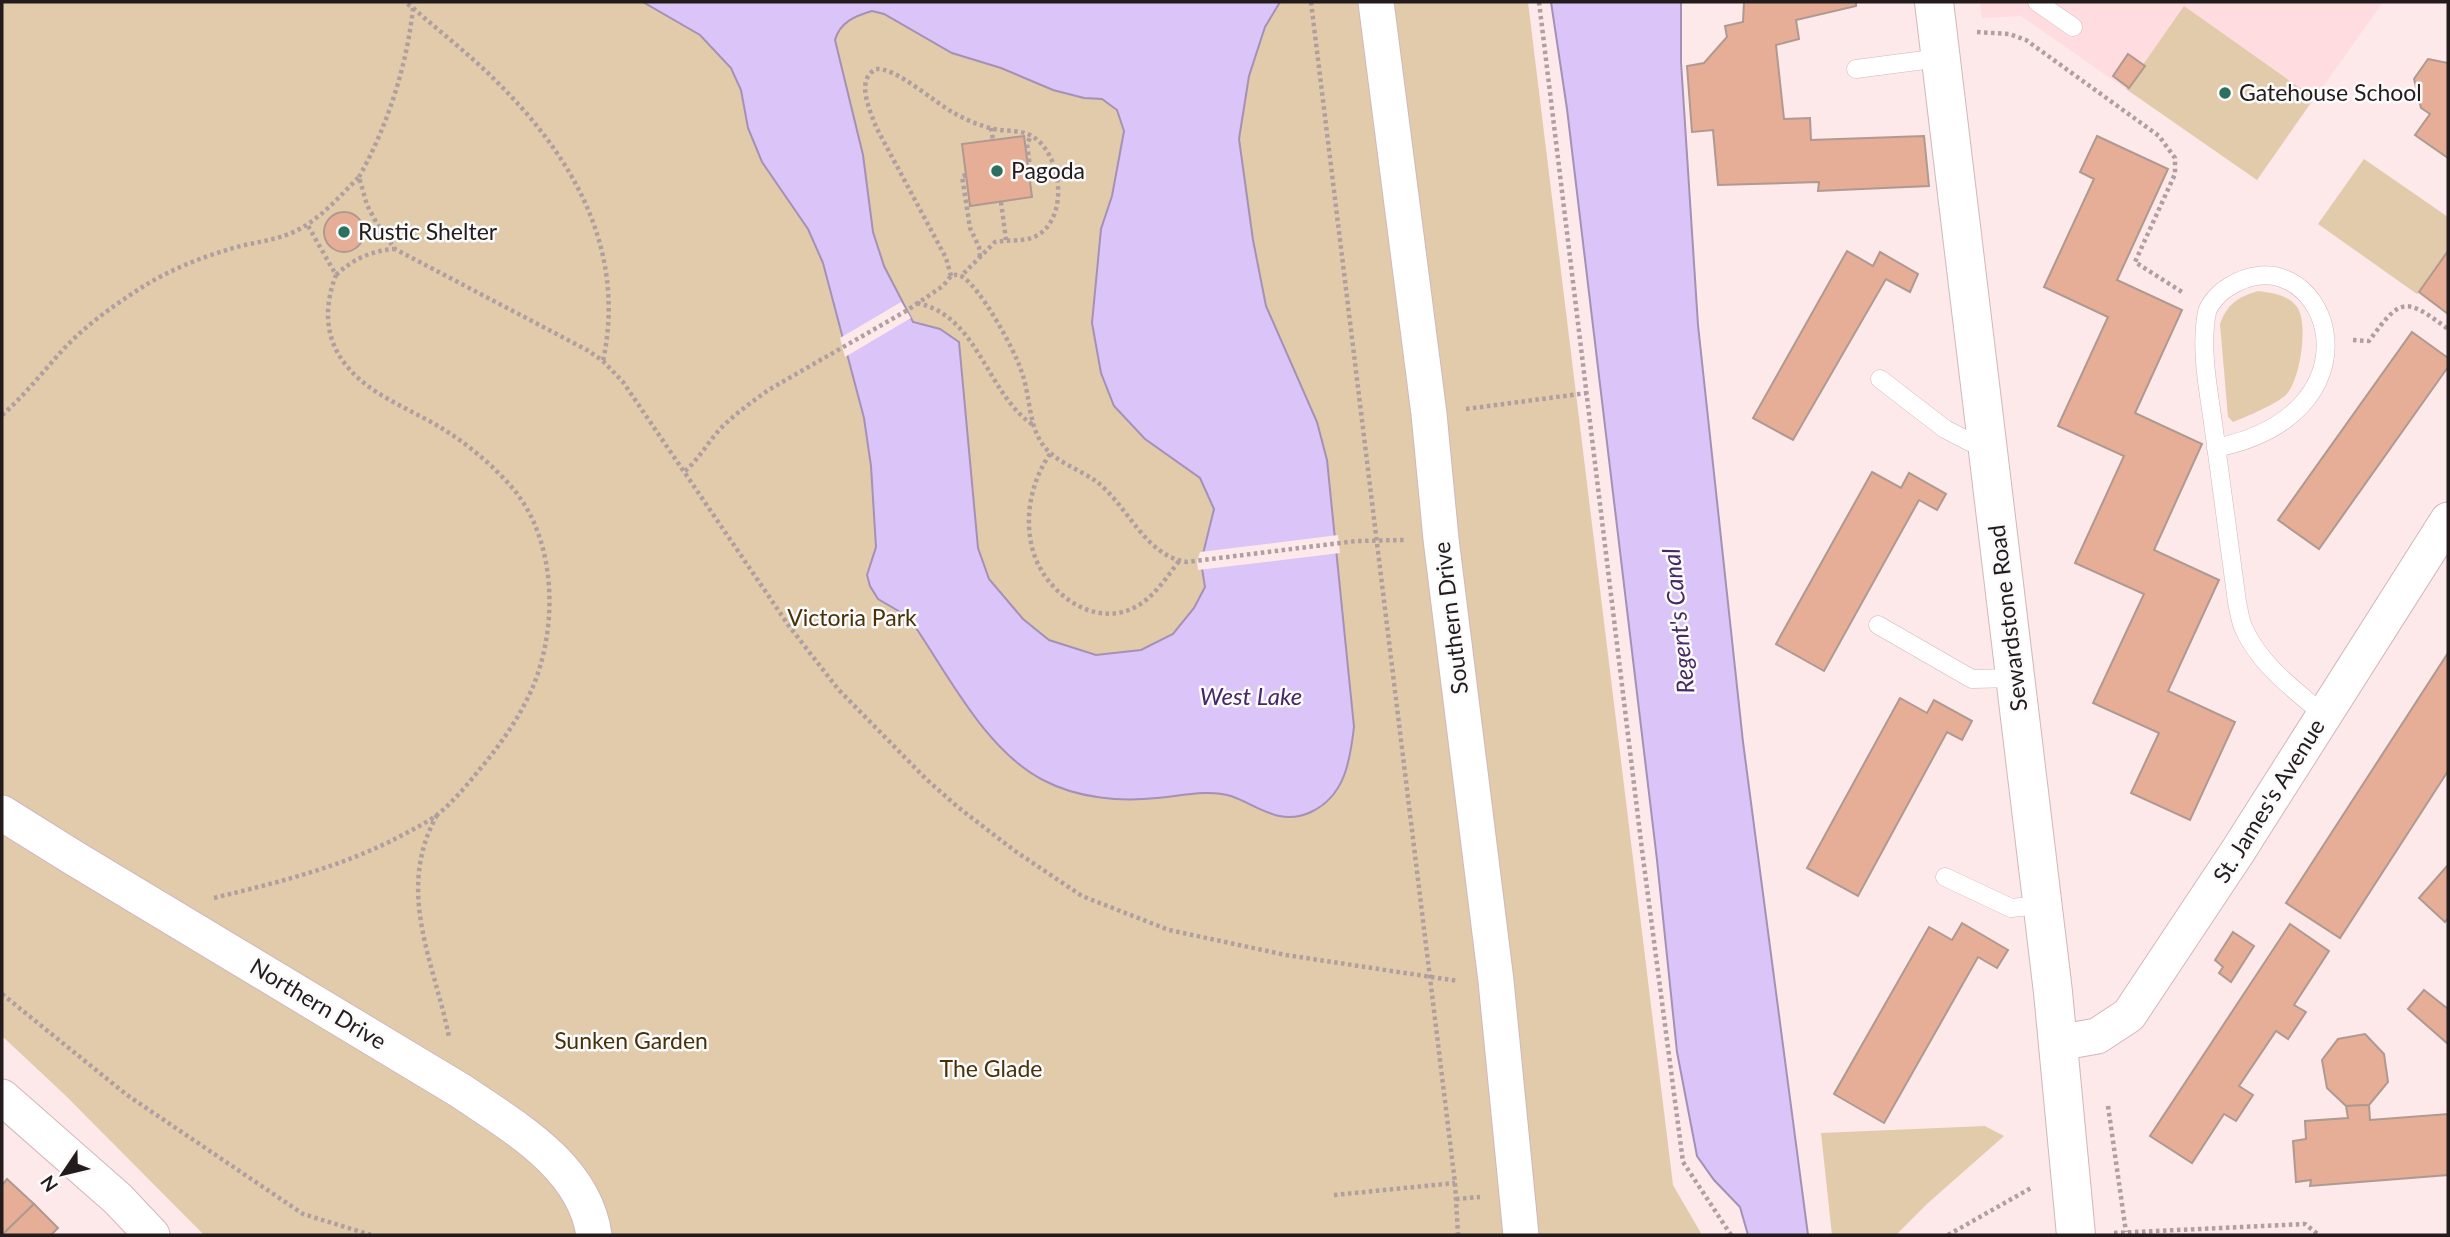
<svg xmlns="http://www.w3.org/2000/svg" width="2450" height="1237" font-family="Lato,sans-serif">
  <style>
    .built { fill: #ffdcdf }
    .green { fill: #e2cbaa }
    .water { fill: #dac4f8; stroke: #a391b6; stroke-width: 2; fill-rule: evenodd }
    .pier { fill: #fde8ea }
    .building { fill: #e7ae97; stroke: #af9990; stroke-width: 2 }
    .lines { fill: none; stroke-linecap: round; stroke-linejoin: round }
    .lane-casing { stroke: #d1b7ba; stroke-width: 19 }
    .street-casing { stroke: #d1b7ba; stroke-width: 37 }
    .secondary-casing { stroke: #d1b7ba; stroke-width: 40 }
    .path { stroke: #b09fa1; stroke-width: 4.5; stroke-dasharray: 3.5 3.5; stroke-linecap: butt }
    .lane { stroke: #fff; stroke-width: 18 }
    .street { stroke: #fff; stroke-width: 35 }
    .secondary { stroke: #fff; stroke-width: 38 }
    .poi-dot { fill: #2e705f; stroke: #fbfbfb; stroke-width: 2.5 }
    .labels { text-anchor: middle; stroke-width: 5; stroke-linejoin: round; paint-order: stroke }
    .poi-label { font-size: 23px; fill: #241b1c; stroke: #fbfbfb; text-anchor: start }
    .park-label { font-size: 23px; fill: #483109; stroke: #fbfbfb }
    .street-label { font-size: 23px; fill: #241b1c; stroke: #fbfbfb }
    .water-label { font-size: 24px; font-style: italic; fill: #462864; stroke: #fbfbfb }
  </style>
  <rect width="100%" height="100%" fill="#fde8ea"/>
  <!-- built -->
  <path class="built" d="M 1980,2 L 2383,2 L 2257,180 L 2021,16 L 1982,18 Z"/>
  <!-- green -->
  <g class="green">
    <path d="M 2,2 L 1528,2 L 1673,1185 L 1702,1235 L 204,1235 L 65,1095 L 2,1036 Z"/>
    <path d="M 2184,6 L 2314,98 L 2257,180 L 2126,89 Z"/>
    <path d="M 2364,159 L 2448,217 L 2448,251 L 2417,294 L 2318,224 Z"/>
    <path d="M 2258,291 C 2273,293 2288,295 2297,307 C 2309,324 2300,380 2286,395 C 2276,404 2246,417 2233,422 L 2228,417 L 2220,324 C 2227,304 2238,297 2258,291 Z"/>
    <path d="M 1985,1126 L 2004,1136 L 1928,1203 L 1896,1235 L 1832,1235 L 1821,1133 Z"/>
  </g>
  <!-- water -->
  <g class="water">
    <path d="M 643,2 L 1280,2 L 1265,27 L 1249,76 L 1239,139 L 1253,240 L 1266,306 L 1317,422 L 1327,460 L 1354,727 C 1350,761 1345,796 1311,812 C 1280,827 1257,805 1231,796 C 1208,789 1180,796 1157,798 C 1119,802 1077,798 1043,780 C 985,750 948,674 912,622 L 902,613 L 878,599 L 870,586 L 867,575 L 876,547 L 871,466 L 864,418 L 823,263 L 808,229 L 762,162 L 748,128 L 741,90 L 731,68 L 700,35 ZM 872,11 L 884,14 L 952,53 L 1001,68 L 1053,90 L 1084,98 L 1102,99 L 1117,110 L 1124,131 L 1112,196 L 1101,229 L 1092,323 L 1101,373 L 1114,406 L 1145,439 L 1200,478 L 1214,509 L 1201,562 L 1205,587 L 1194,608 L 1173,634 L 1141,650 L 1096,655 L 1049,640 L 1023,619 L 989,579 L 978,548 L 959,342 L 940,329 L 913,322 L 884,266 L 873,232 L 863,155 L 835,40 C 840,22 855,16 872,11 Z"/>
    <path d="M 1551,2 L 1681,2 L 1681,62 L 1698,325 L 1743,742 L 1808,1235 L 1748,1235 L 1740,1207 L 1714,1180 L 1697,1156 L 1677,1052 L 1657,860 L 1567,109 Z"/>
  </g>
  <!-- pier -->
  <g class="pier">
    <path d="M 901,302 L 911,318 L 845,357 L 840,338 Z"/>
    <path d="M 1338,535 L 1340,553 L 1198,570 L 1197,561 L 1200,552 Z"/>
  </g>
  <!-- building -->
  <g class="building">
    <path d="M 1744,2 L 1856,2 L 1856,6 L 1796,20 L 1799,39 L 1776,45 L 1784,119 L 1810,118 L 1811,140 L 1924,136 L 1929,186 L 1818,191 L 1819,182 L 1718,185 L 1713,130 L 1692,132 L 1687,66 L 1704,63 L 1727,37 L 1725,26 L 1743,22 Z"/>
    <path d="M 2128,54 L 2145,66 L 2129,88 L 2113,76 Z"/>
    <path d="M 2428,59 L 2448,63 L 2448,158 L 2415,135 L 2430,114 L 2421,108 L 2414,79 Z"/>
    <path d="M 1024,136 L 1032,197 L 970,206 L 962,144 Z"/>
    <path d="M 2097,136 L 2168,169 L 2117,280 L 2182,310 L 2135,413 L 2202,444 L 2154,550 L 2219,580 L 2168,691 L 2235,722 L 2190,820 L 2131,793 L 2159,733 L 2093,703 L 2144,594 L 2075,563 L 2124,456 L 2058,426 L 2108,317 L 2044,287 L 2094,179 L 2080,172 Z"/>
    <circle cx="344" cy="232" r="20"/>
    <path d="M 1847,251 L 1873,266 L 1880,252 L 1918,274 L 1910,292 L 1886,279 L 1793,440 L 1753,418 Z"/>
    <path d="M 2448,251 L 2448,314 L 2419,292 Z"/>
    <path d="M 2412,332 L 2448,358 L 2448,367 L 2319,549 L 2278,520 Z"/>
    <path d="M 1872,472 L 1901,488 L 1909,473 L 1946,494 L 1937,510 L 1919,500 L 1824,671 L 1776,644 Z"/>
    <path d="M 2448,653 L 2448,771 L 2340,938 L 2286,903 Z"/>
    <path d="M 1900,698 L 1927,713 L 1934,700 L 1972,721 L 1962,740 L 1947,732 L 1858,896 L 1807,868 Z"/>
    <path d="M 2448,865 L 2448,918 L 2445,922 L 2419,898 Z"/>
    <path d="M 1962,923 L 2008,950 L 1997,968 L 1978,957 L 1884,1123 L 1834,1094 L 1929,927 L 1952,940 Z"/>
    <path d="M 2290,924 L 2329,951 L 2294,1005 L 2306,1012 L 2288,1039 L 2276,1031 L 2239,1086 L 2253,1095 L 2236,1121 L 2224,1114 L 2192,1163 L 2150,1136 Z"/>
    <path d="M 2233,932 L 2254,946 L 2231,982 L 2219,973 L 2223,967 L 2215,960 Z"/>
    <path d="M 2424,990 L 2448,1009 L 2448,1044 L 2408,1009 Z"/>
    <path d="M 2365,1034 L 2384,1054 L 2388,1082 L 2369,1105 L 2346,1106 L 2327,1088 L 2322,1060 L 2338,1039 Z"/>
    <path d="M 2369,1105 L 2370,1120 L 2448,1114 L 2448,1175 L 2310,1186 L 2311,1180 L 2296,1182 L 2293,1141 L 2306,1139 L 2305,1121 L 2348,1118 L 2346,1106 Z"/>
    <path d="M 7,1179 L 34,1204 L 2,1235 L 2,1185 Z"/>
    <path d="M 34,1204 L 58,1228 L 51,1235 L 2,1235 Z"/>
  </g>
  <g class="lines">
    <!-- lane casing -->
    <g class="lane-casing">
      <g id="lane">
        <path d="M 2037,2 L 2073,27"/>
        <path d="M 1856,69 L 1940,58"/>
        <path d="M 1880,379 L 1945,429 L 1970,442 L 1988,440"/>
        <path d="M 2216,448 C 2397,410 2320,226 2227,288 C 2220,292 2209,304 2207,312 C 2200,348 2208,387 2213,423 C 2221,483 2229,542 2237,602 C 2239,611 2240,621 2244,629 C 2260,665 2295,690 2324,715"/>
        <path d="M 1878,625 L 1972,679 L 2015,678"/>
        <path d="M 1945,877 L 2011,908 L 2042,905"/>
      </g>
    </g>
    <!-- street casing -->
    <g class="street-casing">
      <g id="street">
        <path d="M 1376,2 L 1429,414 L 1441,539 L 1496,981 L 1521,1235"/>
        <path d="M 2,813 L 74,858 L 461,1091 C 514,1127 584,1166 594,1235"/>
        <path d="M 2058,1043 L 2097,1036 L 2129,1015 L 2238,851 L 2448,520"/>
        <path d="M 2,1097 L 118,1199 L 152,1235"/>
      </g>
    </g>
    <!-- secondary casing -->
    <g class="secondary-casing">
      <path id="secondary" d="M 1934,2 L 2053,992 L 2076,1235"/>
    </g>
    <!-- path -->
    <g class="path">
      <path d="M 1311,2 L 1455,1183 L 1458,1235"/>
      <path d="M 1539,2 L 1642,850 L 1683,1162 L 1731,1235"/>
      <path d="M 413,8 C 440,32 469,54 494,79 C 572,155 627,249 603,361"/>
      <path d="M 1977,32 L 2009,34 L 2026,40 L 2159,136 L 2175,158 L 2175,174 L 2135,262 L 2182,292"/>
      <path d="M 991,128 L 993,140"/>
      <path d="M 1028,167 L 1030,167 L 1027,144 L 1031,136"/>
      <path d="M 966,175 L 962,176 L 970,228 L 979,247 L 980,257"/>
      <path d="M 359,177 C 387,127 407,66 413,8 L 405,2"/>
      <path d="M 1001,202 L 1006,240"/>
      <path d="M 336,275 C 353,259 371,251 394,249"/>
      <path d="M 951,276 L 946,258 L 876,127 C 870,110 855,80 876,69 C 896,67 935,103 954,113 C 966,120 981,126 994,129 C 1008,132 1023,129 1035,138 C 1061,157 1068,212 1041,233 C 1028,243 1011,239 995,242 L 961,276"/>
      <path d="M 917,303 C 979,316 986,393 1033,425"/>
      <path d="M 2353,340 L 2369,341 C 2401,297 2405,297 2448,329"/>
      <path d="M 1466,409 L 1587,393"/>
      <path d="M 2,415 C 23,397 41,374 60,353 C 83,327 114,305 144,286 C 168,271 199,258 227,250 C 247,243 268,242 289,234 C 317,223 338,198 359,177 L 367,205 L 376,222 L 395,249 L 587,350 L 603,361 L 623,382 L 789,626 L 838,689 L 926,779 L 959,808 L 1015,851 L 1082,896 L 1169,930 L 1286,955 L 1458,981"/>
      <path d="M 1050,454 C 1032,480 1024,515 1032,547 C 1042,591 1095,632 1139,605 C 1156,594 1167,577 1179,561"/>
      <path d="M 685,471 C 699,459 708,442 721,428 C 736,413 753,401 770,389 L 906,311 L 943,286 L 951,276 C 955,275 957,274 961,276 C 980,286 1014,349 1021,370 C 1030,393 1028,421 1041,442 C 1053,462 1080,469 1097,482 C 1128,506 1145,556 1187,562 L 1356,541 L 1404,540"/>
      <path d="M 437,815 C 395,891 434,961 449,1037"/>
      <path d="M 214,898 C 278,882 331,870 391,841 C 406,833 423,825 437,815 C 453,802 467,785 480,769 C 501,744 519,718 532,689 C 558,628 557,544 515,491 C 495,467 469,445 443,429 C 411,409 369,395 346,365 C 324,338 324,306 336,275 L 307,224"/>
      <path d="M 2,994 L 127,1095 L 303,1214 L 371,1235"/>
      <path d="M 2108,1106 L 2126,1232"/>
      <path d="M 1334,1195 L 1455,1183"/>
      <path d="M 1456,1199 L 1480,1197"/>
      <path d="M 2114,1233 L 2305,1224 L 2319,1235"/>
      <path d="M 1948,1235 L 2031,1188"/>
    </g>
    <!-- lane -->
    <use href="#lane" class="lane"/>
    <!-- street -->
    <use href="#street" class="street"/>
    <!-- secondary -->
    <use href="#secondary" class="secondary"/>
  </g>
  <!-- markers -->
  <g class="poi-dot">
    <circle cx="2225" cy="93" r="7"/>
    <circle cx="997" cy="171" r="7"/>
    <circle cx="344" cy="232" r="7"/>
  </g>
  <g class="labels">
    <!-- poi labels -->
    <g class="poi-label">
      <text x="2239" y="101">Gatehouse School</text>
      <text x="1011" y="179">Pagoda</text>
      <text x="358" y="240">Rustic Shelter</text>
    </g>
    <!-- park labels -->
    <g class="park-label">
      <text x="852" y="626">Victoria Park</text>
      <text x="631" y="1049">Sunken Garden</text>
      <text x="991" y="1077">The Glade</text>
    </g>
    <!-- street labels -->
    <g class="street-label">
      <text transform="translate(1451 618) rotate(-97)" y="8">Southern Drive</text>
      <text transform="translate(2008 618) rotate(-97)" y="8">Sewardstone Road</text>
      <text transform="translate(2269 801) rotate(-58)" y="8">St. James's Avenue</text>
      <text transform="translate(318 1004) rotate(31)" y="8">Northern Drive</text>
    </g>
    <!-- water labels -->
    <g class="water-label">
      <text transform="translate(1679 621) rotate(-96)" y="8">Regent's Canal</text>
      <text x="1251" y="705">West Lake</text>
    </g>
  </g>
  <!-- border -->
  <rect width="2450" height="1237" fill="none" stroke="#241b1c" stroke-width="7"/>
  <!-- north arrow -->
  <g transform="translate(63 1174) rotate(235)" stroke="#fbfbfb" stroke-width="5" paint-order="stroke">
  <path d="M0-5L12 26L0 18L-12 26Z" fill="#241b1c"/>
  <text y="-10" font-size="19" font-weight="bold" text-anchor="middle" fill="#241b1c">N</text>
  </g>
</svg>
